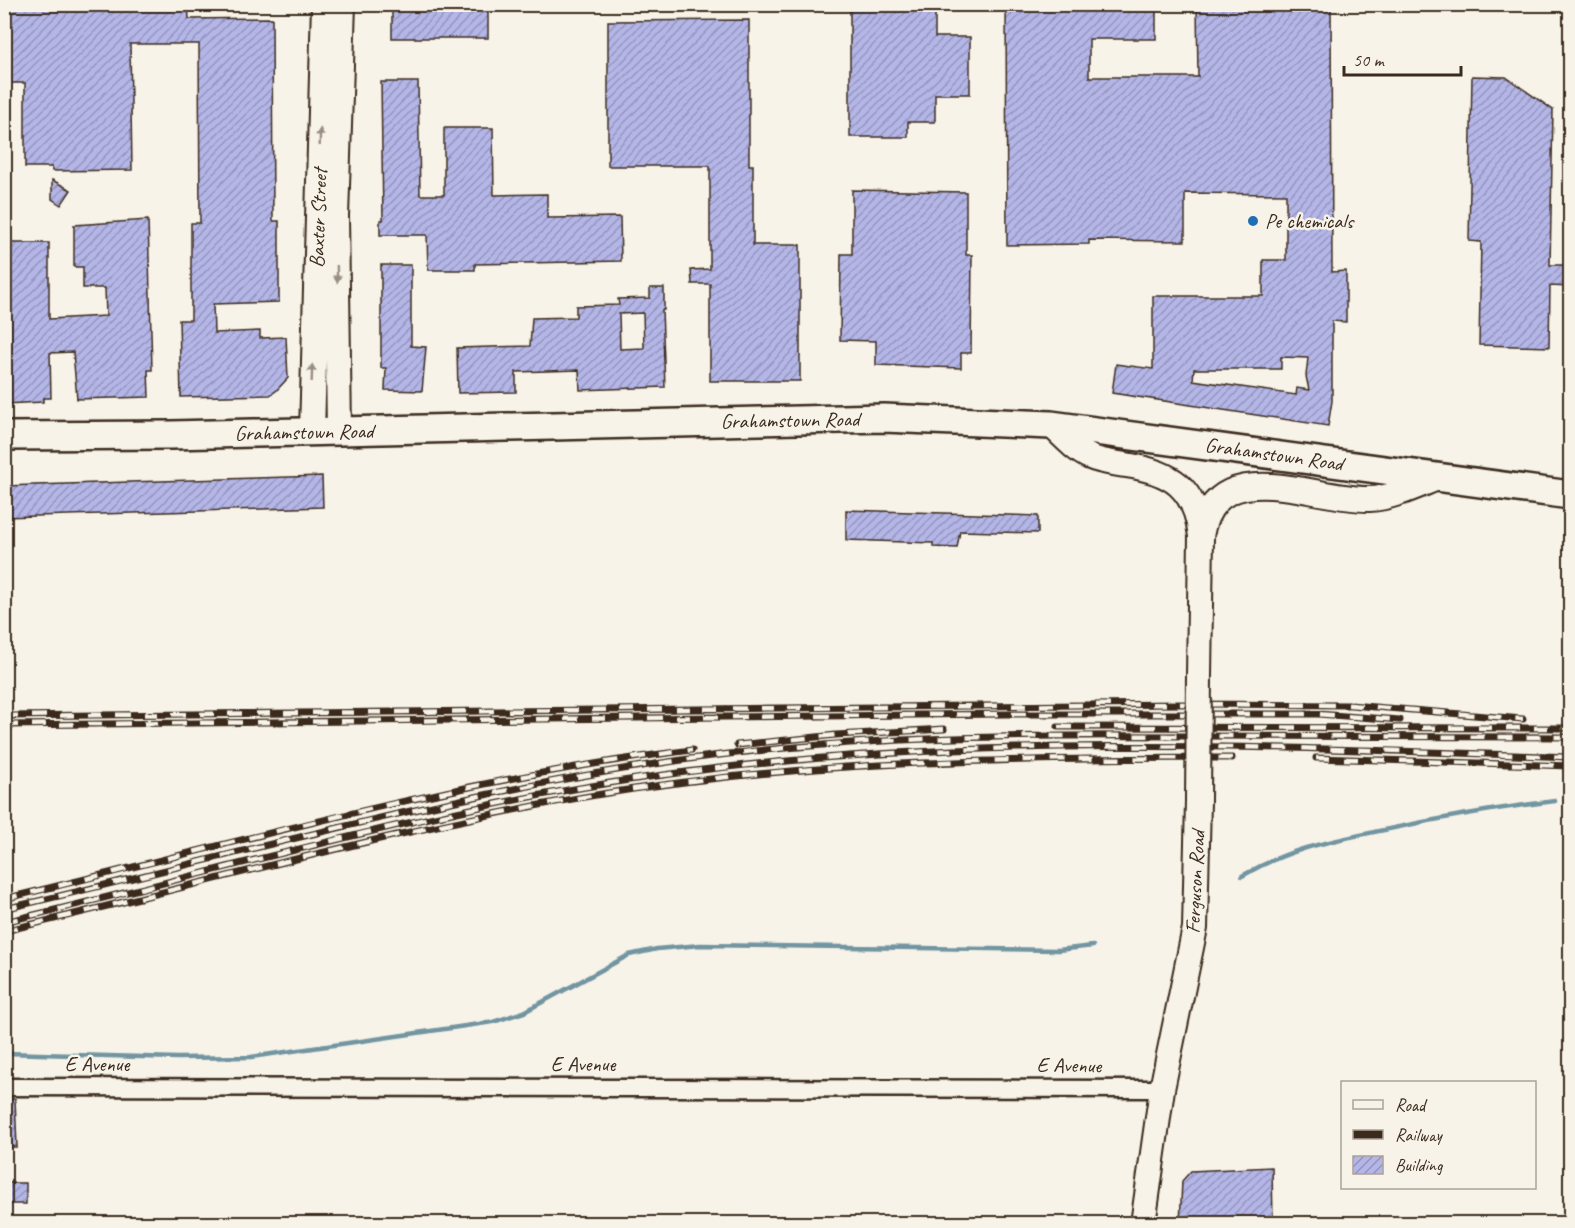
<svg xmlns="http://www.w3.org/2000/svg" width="1575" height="1228" font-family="Caveat,sans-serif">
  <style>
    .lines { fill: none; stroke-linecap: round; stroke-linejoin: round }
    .stream { stroke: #7295a1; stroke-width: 4.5 }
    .building { fill: url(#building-hatch); stroke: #3b2a1e; stroke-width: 1.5; fill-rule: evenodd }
    .minor-casing { stroke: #3b2a1e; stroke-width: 21 }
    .secondary-casing { stroke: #3b2a1e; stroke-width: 28 }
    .primary-casing { stroke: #3b2a1e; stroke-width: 32 }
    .minor { stroke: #f7f3e8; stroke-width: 16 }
    .secondary { stroke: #f7f3e8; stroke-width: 24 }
    .primary { stroke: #f7f3e8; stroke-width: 27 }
    .rail-casing { stroke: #3b2a1e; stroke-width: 7 }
    .rail { stroke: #f7f3e8; stroke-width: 4.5; stroke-dasharray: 14; stroke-linecap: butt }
    .secondary-bridge-casing { stroke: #3b2a1e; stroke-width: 28; stroke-linecap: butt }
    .secondary-bridge { stroke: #f7f3e8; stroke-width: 24 }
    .oneway { fill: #998e83 }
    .poi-dot { fill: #1f6fb2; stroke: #f7f3e8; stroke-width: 2 }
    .labels { text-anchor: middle; stroke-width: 5; stroke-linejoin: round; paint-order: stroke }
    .street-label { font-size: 21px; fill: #3b2a1e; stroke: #f7f3e8 }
    .poi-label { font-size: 21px; fill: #3b2a1e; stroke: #f7f3e8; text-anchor: start }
  </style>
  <defs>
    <pattern id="building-hatch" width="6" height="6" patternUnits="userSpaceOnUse" patternTransform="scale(1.5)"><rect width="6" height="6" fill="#b4b6e8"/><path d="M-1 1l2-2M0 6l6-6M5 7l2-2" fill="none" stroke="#9494bb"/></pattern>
  </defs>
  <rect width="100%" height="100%" fill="#f7f3e8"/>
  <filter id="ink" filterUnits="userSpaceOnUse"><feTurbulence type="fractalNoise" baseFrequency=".0167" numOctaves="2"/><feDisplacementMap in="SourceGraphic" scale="12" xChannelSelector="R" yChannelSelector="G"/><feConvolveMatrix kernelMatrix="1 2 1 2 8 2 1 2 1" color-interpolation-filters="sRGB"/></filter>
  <g filter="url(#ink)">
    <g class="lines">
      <!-- stream -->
      <g class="stream">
        <path d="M 1242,876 C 1289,848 1331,841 1384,830 C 1441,818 1498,808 1555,801"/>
        <path d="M 4,1053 L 178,1058 L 251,1057 L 493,1022 L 524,1012 L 629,955 L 657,949 L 700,945 L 1058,950 L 1093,946"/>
      </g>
    </g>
    <!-- building -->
    <g class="building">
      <path d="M 9,4 L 188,4 L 189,19 L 272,18 L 273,221 L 279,221 L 279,302 L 213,304 L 214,333 L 260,331 L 260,338 L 286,337 L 288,378 L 276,391 L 270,395 L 181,397 L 179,320 L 191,320 L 191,223 L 200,223 L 199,44 L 130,44 L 132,170 L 52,171 L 52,167 L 25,167 L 25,83 L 9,83 Z"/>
      <rect x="392" y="4" width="96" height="34"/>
      <path d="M 850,4 L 907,4 L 907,9 L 935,9 L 935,37 L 970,37 L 970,94 L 935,94 L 935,122 L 908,122 L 908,137 L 850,137 Z"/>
      <path d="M 1006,4 L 1156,4 L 1156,39 L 1089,39 L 1089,77 L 1198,77 L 1197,4 L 1331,4 L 1332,272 L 1346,271 L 1346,322 L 1332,321 L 1332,401 L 1328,426 L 1112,393 L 1116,364 L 1153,369 L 1153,296 L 1263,296 L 1263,260 L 1286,260 L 1286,194 L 1185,193 L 1185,241 L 1089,240 L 1089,244 L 1007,245 ZM 1281,357 L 1308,358 L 1306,376 L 1309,390 L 1297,388 L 1296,395 L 1193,380 L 1194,369 L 1281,369 Z"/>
      <path d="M 749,20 L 749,165 L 753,165 L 753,245 L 800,245 L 800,381 L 710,381 L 710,284 L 692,284 L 691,270 L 710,269 L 710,166 L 608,166 L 608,21 Z"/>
      <path d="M 1472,76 L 1506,77 L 1553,110 L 1550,265 L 1570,265 L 1570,287 L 1550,286 L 1549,347 L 1479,345 L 1481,242 L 1469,241 Z"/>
      <path d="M 381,82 L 418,82 L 420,195 L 444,195 L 444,128 L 493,128 L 494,195 L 547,194 L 547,218 L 620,217 L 621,261 L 475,264 L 475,270 L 428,270 L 427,235 L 380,235 L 380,220 L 383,220 Z"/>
      <path d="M 52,180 L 71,190 L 61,205 L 52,199 Z"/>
      <path d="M 852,190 L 966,192 L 966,255 L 972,255 L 971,353 L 961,353 L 961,368 L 876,365 L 876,341 L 840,340 L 841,254 L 852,254 Z"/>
      <path d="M 148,220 L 152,370 L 148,370 L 149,397 L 77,399 L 73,352 L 50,353 L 51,398 L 43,398 L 43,402 L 4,404 L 4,243 L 49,243 L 49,319 L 106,316 L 105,288 L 83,288 L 83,267 L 74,267 L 74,225 Z"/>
      <path d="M 381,265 L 411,265 L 411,346 L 426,347 L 422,391 L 385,390 L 386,368 L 381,368 Z"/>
      <path d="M 650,288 L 664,288 L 664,310 L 662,310 L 665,387 L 580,390 L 579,370 L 516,372 L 516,392 L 458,393 L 457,348 L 530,346 L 532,318 L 576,317 L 576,306 L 619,305 L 618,299 L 650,298 ZM 643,313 L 644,348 L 620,349 L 619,314 Z"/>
      <path d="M 322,476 L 323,507 L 4,517 L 4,486 Z"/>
      <path d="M 846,510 L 1038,516 L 1038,533 L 960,531 L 957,548 L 933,547 L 933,543 L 846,540 Z"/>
      <path d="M 4,1099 L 15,1099 L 17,1147 L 4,1147 Z"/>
      <path d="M 1272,1167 L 1273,1224 L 1180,1224 L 1182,1181 L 1191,1171 Z"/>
      <rect x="6" y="1183" width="20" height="21"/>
    </g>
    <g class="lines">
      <!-- minor casing -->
      <g class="minor-casing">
        <path id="minor" d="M 4,1087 L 1162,1089"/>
      </g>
      <!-- secondary casing -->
      <g class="secondary-casing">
        <g id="secondary">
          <path d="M 1051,425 C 1063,436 1075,450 1090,457 C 1101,462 1114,463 1126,465 C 1172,472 1195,487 1201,536 L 1199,675"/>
          <path d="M 339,431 L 336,216 L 343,4"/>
          <path d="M 312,432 L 324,4"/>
          <path d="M 1201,536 C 1215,450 1316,501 1370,499 C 1393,498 1419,485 1440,477"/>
          <path d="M 1143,1224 L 1162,1089 L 1195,928 L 1198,801"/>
        </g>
      </g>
      <!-- primary casing -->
      <g class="primary-casing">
        <path id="primary" d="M 4,436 L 171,435 L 884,418 L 1051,425 L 1570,495"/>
      </g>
      <!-- minor -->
      <use href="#minor" class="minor"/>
      <!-- secondary -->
      <use href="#secondary" class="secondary"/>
      <!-- primary -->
      <use href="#primary" class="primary"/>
      <!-- rail casing -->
      <g class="rail-casing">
        <g id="rail">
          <path d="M 4,716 L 1181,704 L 1350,705 L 1523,719"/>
          <path d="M 4,725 L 1006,714 L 1318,714 L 1400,720"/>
          <path d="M 1058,727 L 1570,728"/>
          <path d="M 737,745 L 836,735 L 944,729"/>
          <path d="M 1316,758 L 1570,766"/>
          <path d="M 4,899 C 233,844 459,778 692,750"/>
          <path d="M 4,909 C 242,854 477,785 720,755 C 875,736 1032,735 1189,736 C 1316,736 1443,737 1570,737"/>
          <path d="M 4,922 C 224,871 441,805 664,775 C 963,734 1270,746 1570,757"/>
          <path d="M 4,931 C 205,884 404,826 608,793 C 816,759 1022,759 1232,758"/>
        </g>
      </g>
      <!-- rail -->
      <use href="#rail" class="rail"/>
      <!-- secondary-bridge casing -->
      <g class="secondary-bridge-casing">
        <path id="secondary-bridge" d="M 1198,801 L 1199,675"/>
      </g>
      <!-- secondary-bridge -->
      <use href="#secondary-bridge" class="secondary-bridge"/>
    </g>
    <!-- one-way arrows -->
    <defs><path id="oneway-solid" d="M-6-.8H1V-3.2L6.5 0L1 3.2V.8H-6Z" transform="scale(1.5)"/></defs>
    <g class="oneway">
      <use href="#oneway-solid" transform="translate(320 137) rotate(-88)"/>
      <use href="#oneway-solid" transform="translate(337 274) rotate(89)"/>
      <use href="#oneway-solid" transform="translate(312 373) rotate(-88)"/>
    </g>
  </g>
  <!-- markers -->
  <circle class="poi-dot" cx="1253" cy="221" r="6"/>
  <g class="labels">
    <!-- street labels -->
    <g class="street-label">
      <text transform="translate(318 218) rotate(-88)" y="7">Baxter Street</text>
      <text transform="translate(790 420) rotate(-1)" y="7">Grahamstown Road</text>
      <text transform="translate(304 432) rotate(-1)" y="7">Grahamstown Road</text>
      <text transform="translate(1274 454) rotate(8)" y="7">Grahamstown Road</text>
      <text transform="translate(1195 882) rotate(-87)" y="7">Ferguson Road</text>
      <text x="97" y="1071">E Avenue</text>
      <text x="583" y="1071">E Avenue</text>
      <text transform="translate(1069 1065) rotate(1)" y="7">E Avenue</text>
    </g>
    <!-- poi labels -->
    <g class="poi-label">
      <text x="1265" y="228">Pe chemicals</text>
    </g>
  </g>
  <!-- margin -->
  <rect width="1575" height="1228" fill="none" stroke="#f7f3e8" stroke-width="24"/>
  <rect x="12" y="12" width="1551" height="1204" fill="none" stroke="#3b2a1e" stroke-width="2" filter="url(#ink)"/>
  <!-- legend -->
  <rect x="1341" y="1081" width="195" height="108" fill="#f7f3e8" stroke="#aca397" stroke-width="1.5"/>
  <rect x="1353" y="1100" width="30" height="9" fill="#f7f3e8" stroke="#aca397" stroke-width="1.5"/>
  <text x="1395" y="1111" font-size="18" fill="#3b2a1e">Road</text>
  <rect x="1353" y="1130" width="30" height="9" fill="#3b2a1e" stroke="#aca397" stroke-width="1.5"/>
  <text x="1395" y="1141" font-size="18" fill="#3b2a1e">Railway</text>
  <rect x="1353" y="1156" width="30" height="18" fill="url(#building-hatch)" stroke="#aca397" stroke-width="1.5"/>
  <text x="1395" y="1171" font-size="18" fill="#3b2a1e">Building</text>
  <!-- scale -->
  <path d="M1344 66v9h117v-9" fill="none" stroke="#3b2a1e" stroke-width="3"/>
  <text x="1353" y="66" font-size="18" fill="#3b2a1e" stroke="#f7f3e8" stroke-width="4.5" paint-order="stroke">50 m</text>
</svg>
